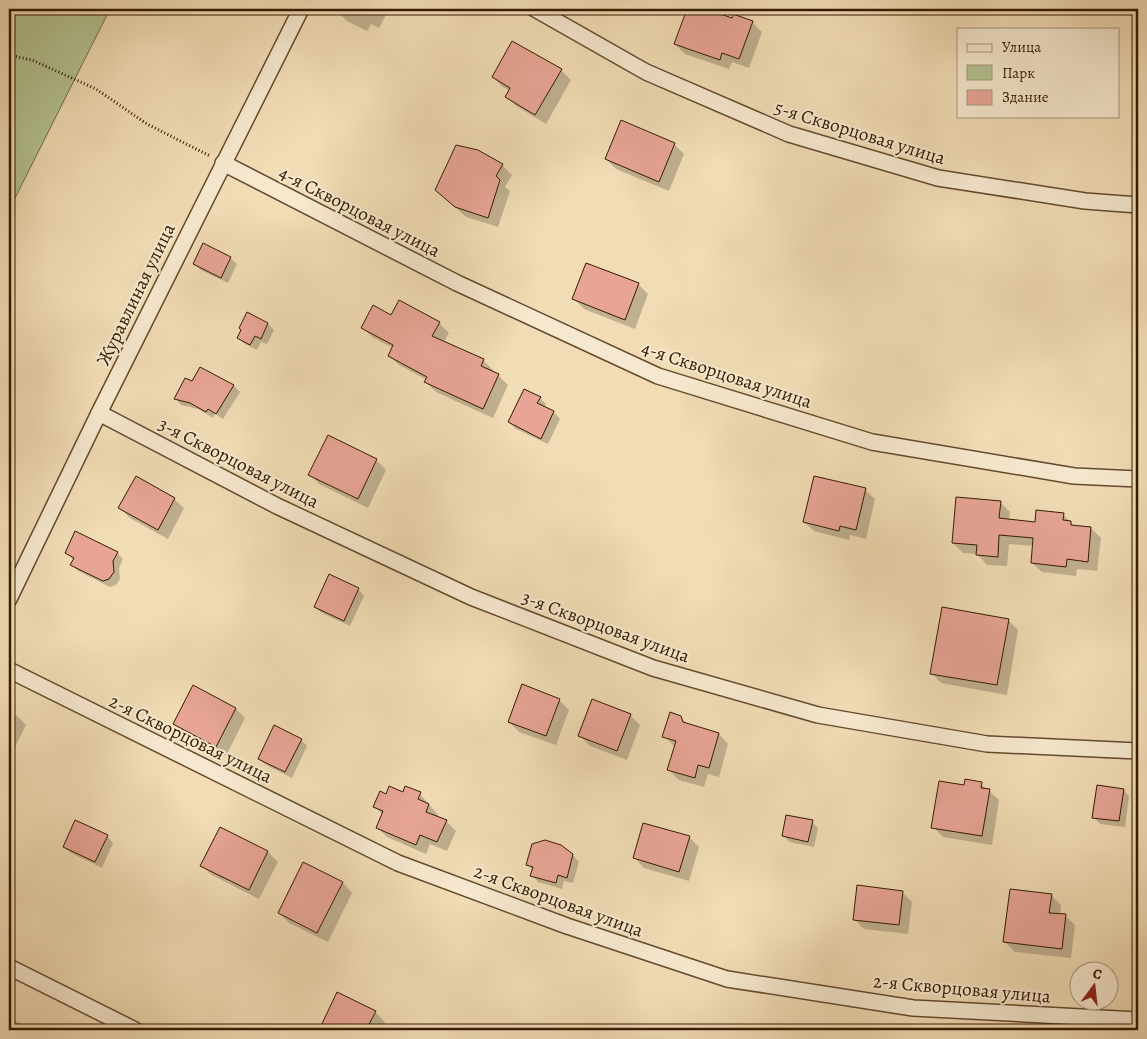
<svg xmlns="http://www.w3.org/2000/svg" width="1147" height="1039" font-family="Alegreya,serif">
  <style>
    .green { fill: #b4c292; stroke: #746e49 }
    .shadow { fill: #0003 }
    .building { fill: #e8a596; stroke: #341a00 }
    .lines { fill: none; stroke-linecap: round; stroke-linejoin: round }
    .street-casing { stroke: #634a2d; stroke-width: 18 }
    .path { stroke: #341a00; stroke-width: 3; stroke-dasharray: 1 2.5; stroke-linecap: butt }
    .street { stroke: #f6e8cf; stroke-width: 15 }
    .labels { text-anchor: middle; stroke-width: 4; stroke-linejoin: round; paint-order: stroke }
    .street-label { font-size: 19px; fill: #341a00; stroke: #f6e8cf }
  </style>
  <rect width="100%" height="100%" fill="#f1dcb5"/>
  <filter id="stains"><feTurbulence type="fractalNoise" baseFrequency=".004" numOctaves="4"/><feColorMatrix values="0 0 0 0 .2 0 0 0 0 .09 0 0 0 0 .02 0 0 0 .5 -.17"/></filter>
  <radialGradient id="worn" r=".72"><stop offset=".6" stop-color="#630" stop-opacity="0"/><stop offset="1" stop-color="#630" stop-opacity=".3"/></radialGradient>
  <!-- green -->
  <path class="green" d="M 9,9 L 110,9 L 9,210 Z"/>
  <!-- shadow -->
  <g class="shadow">
    <path d="M 335,9 L 389,9 L 379,28 L 371,24 L 367,31 L 347,21 Z"/>
    <path d="M 688,9 L 702,9 L 732,20 L 752,22 L 762,32 L 749,68 L 732,62 L 729,69 L 685,54 L 675,44 Z"/>
    <path d="M 561,70 L 571,80 L 546,124 L 516,106 L 506,97 L 510,91 L 503,87 L 493,77 Z"/>
    <path d="M 674,144 L 684,154 L 669,191 L 616,169 L 606,159 Z"/>
    <path d="M 502,165 L 512,175 L 505,187 L 510,191 L 498,227 L 466,217 L 446,199 Z"/>
    <path d="M 230,258 L 237,264 L 228,283 L 201,270 L 194,264 Z"/>
    <path d="M 638,284 L 648,294 L 635,329 L 584,309 L 574,299 Z"/>
    <path d="M 247,314 L 268,324 L 274,330 L 267,344 L 261,342 L 257,350 L 245,344 L 239,338 Z"/>
    <path d="M 392,316 L 439,323 L 449,333 L 444,342 L 483,360 L 493,370 L 492,373 L 498,375 L 508,385 L 493,418 L 436,392 L 426,382 L 427,380 L 399,365 L 389,355 L 393,348 L 372,337 L 362,327 Z"/>
    <path d="M 200,369 L 234,386 L 240,392 L 223,419 L 215,414 L 213,418 L 198,409 L 181,405 L 175,398 L 193,383 Z"/>
    <path d="M 540,398 L 546,404 L 544,408 L 554,412 L 560,419 L 548,444 L 516,429 L 509,422 Z"/>
    <path d="M 328,436 L 376,460 L 386,470 L 368,508 L 319,484 L 309,474 Z"/>
    <path d="M 865,490 L 875,499 L 866,539 L 850,535 L 849,540 L 814,531 L 804,522 Z"/>
    <path d="M 174,499 L 184,508 L 168,539 L 130,518 L 120,508 Z"/>
    <path d="M 1000,502 L 1010,512 L 1009,521 L 1036,523 L 1063,514 L 1074,526 L 1091,528 L 1101,538 L 1097,571 L 1077,569 L 1076,576 L 1042,572 L 1032,563 L 1034,546 L 1009,544 L 1007,566 L 987,565 L 977,554 L 963,553 L 953,543 Z"/>
    <path d="M 66,553 L 117,553 L 123,559 L 119,568 L 120,579 L 116,585 L 110,587 L 78,571 L 72,565 L 74,560 Z"/>
    <path d="M 358,589 L 364,596 L 350,626 L 322,613 L 315,607 Z"/>
    <path d="M 1009,621 L 1018,630 L 1007,695 L 941,683 L 932,673 Z"/>
    <path d="M 559,700 L 569,710 L 556,745 L 519,732 L 509,722 Z"/>
    <path d="M 236,709 L 245,718 L 226,756 L 184,734 L 174,724 Z"/>
    <path d="M 9,711 L 16,715 L 26,725 L 9,759 Z"/>
    <path d="M 630,715 L 640,725 L 627,760 L 590,746 L 580,736 Z"/>
    <path d="M 680,717 L 688,725 L 719,734 L 728,744 L 719,777 L 708,774 L 704,787 L 679,780 L 669,770 L 675,747 L 664,736 Z"/>
    <path d="M 301,740 L 307,746 L 292,778 L 266,765 L 259,759 Z"/>
    <path d="M 981,784 L 999,800 L 992,845 L 943,837 L 933,827 L 965,786 Z"/>
    <path d="M 1123,790 L 1129,796 L 1125,827 L 1100,824 L 1094,817 Z"/>
    <path d="M 403,793 L 420,794 L 438,815 L 437,818 L 446,821 L 456,831 L 447,851 L 430,844 L 426,854 L 387,837 L 377,827 L 383,815 L 374,806 L 387,796 Z"/>
    <path d="M 812,822 L 818,828 L 814,847 L 789,842 L 783,835 Z"/>
    <path d="M 220,828 L 268,852 L 278,862 L 259,899 L 212,875 L 202,866 Z"/>
    <path d="M 107,836 L 113,843 L 102,868 L 71,853 L 64,847 Z"/>
    <path d="M 689,837 L 699,847 L 689,881 L 644,868 L 635,858 Z"/>
    <path d="M 573,855 L 579,862 L 573,883 L 564,881 L 562,889 L 538,882 L 532,875 L 533,870 L 527,865 Z"/>
    <path d="M 304,864 L 343,883 L 352,893 L 328,942 L 289,923 L 279,913 Z"/>
    <path d="M 902,892 L 912,902 L 908,934 L 864,929 L 854,919 Z"/>
    <path d="M 1051,895 L 1061,905 L 1060,915 L 1065,916 L 1075,925 L 1071,958 L 1015,952 L 1005,942 Z"/>
    <path d="M 337,994 L 375,1012 L 385,1022 L 381,1030 L 320,1030 Z"/>
    <path d="M 9,1018 L 36,1030 L 9,1030 Z"/>
  </g>
  <!-- building -->
  <g class="building">
    <path d="M 687,9 L 706,9 L 732,18 L 733,14 L 753,21 L 739,59 L 722,53 L 720,60 L 674,44 Z"/>
    <path d="M 512,41 L 562,69 L 535,115 L 505,97 L 510,88 L 492,77 Z"/>
    <path d="M 621,120 L 675,143 L 659,182 L 605,159 Z"/>
    <path d="M 456,145 L 478,150 L 503,164 L 496,176 L 500,180 L 488,218 L 455,207 L 435,190 Z"/>
    <path d="M 203,243 L 231,257 L 221,278 L 193,264 Z"/>
    <path d="M 586,263 L 639,283 L 625,320 L 572,299 Z"/>
    <path d="M 399,300 L 440,322 L 432,336 L 484,359 L 481,366 L 499,374 L 483,409 L 424,382 L 427,377 L 388,356 L 393,345 L 361,328 L 373,305 L 391,315 Z"/>
    <path d="M 247,312 L 268,323 L 261,339 L 255,336 L 250,345 L 237,338 L 241,330 L 239,328 Z"/>
    <path d="M 200,367 L 234,385 L 216,414 L 208,409 L 206,412 L 190,403 L 174,399 L 185,378 L 192,381 Z"/>
    <path d="M 524,389 L 541,397 L 537,403 L 554,411 L 541,439 L 508,422 Z"/>
    <path d="M 328,435 L 377,459 L 358,499 L 308,475 Z"/>
    <path d="M 136,476 L 175,498 L 158,530 L 118,508 Z"/>
    <path d="M 814,476 L 866,488 L 856,530 L 840,526 L 839,531 L 803,522 Z"/>
    <path d="M 956,497 L 1001,501 L 999,518 L 1035,522 L 1036,510 L 1064,513 L 1063,520 L 1071,521 L 1071,525 L 1091,527 L 1088,562 L 1067,559 L 1066,567 L 1031,563 L 1033,538 L 999,535 L 998,557 L 976,555 L 977,545 L 952,543 Z"/>
    <path d="M 75,531 L 118,552 L 113,561 L 114,572 L 109,579 L 103,581 L 70,565 L 74,558 L 65,553 Z"/>
    <path d="M 329,574 L 359,588 L 344,621 L 314,607 Z"/>
    <path d="M 942,607 L 1009,619 L 997,685 L 930,674 Z"/>
    <path d="M 522,684 L 560,699 L 546,736 L 508,722 Z"/>
    <path d="M 193,685 L 236,708 L 216,747 L 173,724 Z"/>
    <path d="M 592,699 L 631,714 L 617,751 L 578,736 Z"/>
    <path d="M 670,712 L 681,716 L 683,722 L 719,733 L 709,768 L 698,765 L 695,778 L 667,770 L 676,741 L 662,737 Z"/>
    <path d="M 274,725 L 302,739 L 285,772 L 258,759 Z"/>
    <path d="M 965,779 L 982,782 L 981,788 L 990,789 L 982,836 L 931,828 L 939,781 L 964,785 Z"/>
    <path d="M 1097,785 L 1124,789 L 1119,821 L 1092,818 Z"/>
    <path d="M 389,786 L 403,792 L 405,786 L 421,792 L 418,799 L 429,804 L 426,812 L 447,820 L 437,842 L 420,835 L 416,845 L 376,828 L 383,811 L 373,807 L 380,791 L 386,794 Z"/>
    <path d="M 786,815 L 813,820 L 808,842 L 782,836 Z"/>
    <path d="M 75,820 L 108,835 L 95,862 L 63,847 Z"/>
    <path d="M 643,823 L 690,836 L 679,872 L 633,858 Z"/>
    <path d="M 220,827 L 268,851 L 249,890 L 200,866 Z"/>
    <path d="M 545,840 L 561,845 L 573,854 L 567,878 L 558,875 L 556,883 L 530,876 L 533,867 L 526,865 L 532,844 Z"/>
    <path d="M 303,862 L 343,882 L 317,933 L 278,913 Z"/>
    <path d="M 857,885 L 903,891 L 899,925 L 853,920 Z"/>
    <path d="M 1010,889 L 1052,894 L 1049,913 L 1066,914 L 1062,949 L 1003,942 Z"/>
    <path d="M 337,992 L 376,1011 L 366,1030 L 319,1030 Z"/>
  </g>
  <g class="lines">
    <!-- street casing -->
    <g class="street-casing">
      <g id="street">
        <path d="M 535,9 L 646,72 L 789,134 L 938,178 L 1085,201 L 1138,205"/>
        <path d="M 223,163 L 457,283 L 658,376 L 872,442 L 1074,476 L 1138,479"/>
        <path d="M 99,413 L 277,506 L 471,597 L 653,668 L 818,715 L 987,744 L 1138,751"/>
        <path d="M 9,599 L 99,413 L 301,9"/>
        <path d="M 9,670 L 398,863 L 567,926 L 727,979 L 913,1008 L 1138,1020"/>
        <path d="M 9,967 L 135,1030"/>
      </g>
    </g>
    <!-- path -->
    <path class="path" d="M 9,55 L 32,60 L 96,89 L 147,124 L 210,156"/>
    <!-- street -->
    <use href="#street" class="street"/>
  </g>
  <g class="labels">
    <!-- street labels -->
    <g class="street-label">
      <text transform="translate(860 132) rotate(17)" y="7">5-я Скворцовая улица</text>
      <text transform="translate(360 211) rotate(27)" y="7">4-я Скворцовая улица</text>
      <text transform="translate(135 294) rotate(-64)" y="7">Журавлиная улица</text>
      <text transform="translate(727 374) rotate(18)" y="7">4-я Скворцовая улица</text>
      <text transform="translate(239 462) rotate(27)" y="7">3-я Скворцовая улица</text>
      <text transform="translate(606 626) rotate(20)" y="7">3-я Скворцовая улица</text>
      <text transform="translate(191 738) rotate(26)" y="7">2-я Скворцовая улица</text>
      <text transform="translate(559 900) rotate(20)" y="7">2-я Скворцовая улица</text>
      <text transform="translate(962 988) rotate(5)" y="7">2-я Скворцовая улица</text>
    </g>
  </g>
  <!-- margin -->
  <rect width="1147" height="1039" fill="none" stroke="#f1dcb5" stroke-width="30"/>
  <rect x="10" y="10" width="1127" height="1019" fill="none" stroke="#341a00" stroke-width="2.5"/>
  <rect x="15" y="15" width="1117" height="1009" fill="none" stroke="#341a00"/>
  <!-- legend -->
  <rect x="957" y="28" width="162" height="90" fill="#f6e8cf" stroke="#a8967c"/>
  <rect x="967" y="44" width="25" height="8" fill="#f6e8cf" stroke="#a8967c"/>
  <text x="1002" y="52" font-size="15" fill="#341a00">Улица</text>
  <rect x="967" y="65" width="25" height="15" fill="#b4c292" stroke="#a8967c"/>
  <text x="1002" y="78" font-size="15" fill="#341a00">Парк</text>
  <rect x="967" y="90" width="25" height="15" fill="#e8a596" stroke="#a8967c"/>
  <text x="1002" y="102" font-size="15" fill="#341a00">Здание</text>
  <!-- north arrow -->
  <g transform="translate(1094 986) rotate(15)"><circle r="24" fill="#f6e8cf" stroke="#a8967c"/>
  <path d="M0-4L9 19L0 12L-9 19Z" fill="#8f2418"/>
  <text y="-8" font-size="14" font-weight="bold" text-anchor="middle" fill="#341a00">С</text>
  </g>
  <rect width="100%" height="100%" filter="url(#stains)"/>
  <rect width="100%" height="100%" fill="url(#worn)"/>
</svg>
